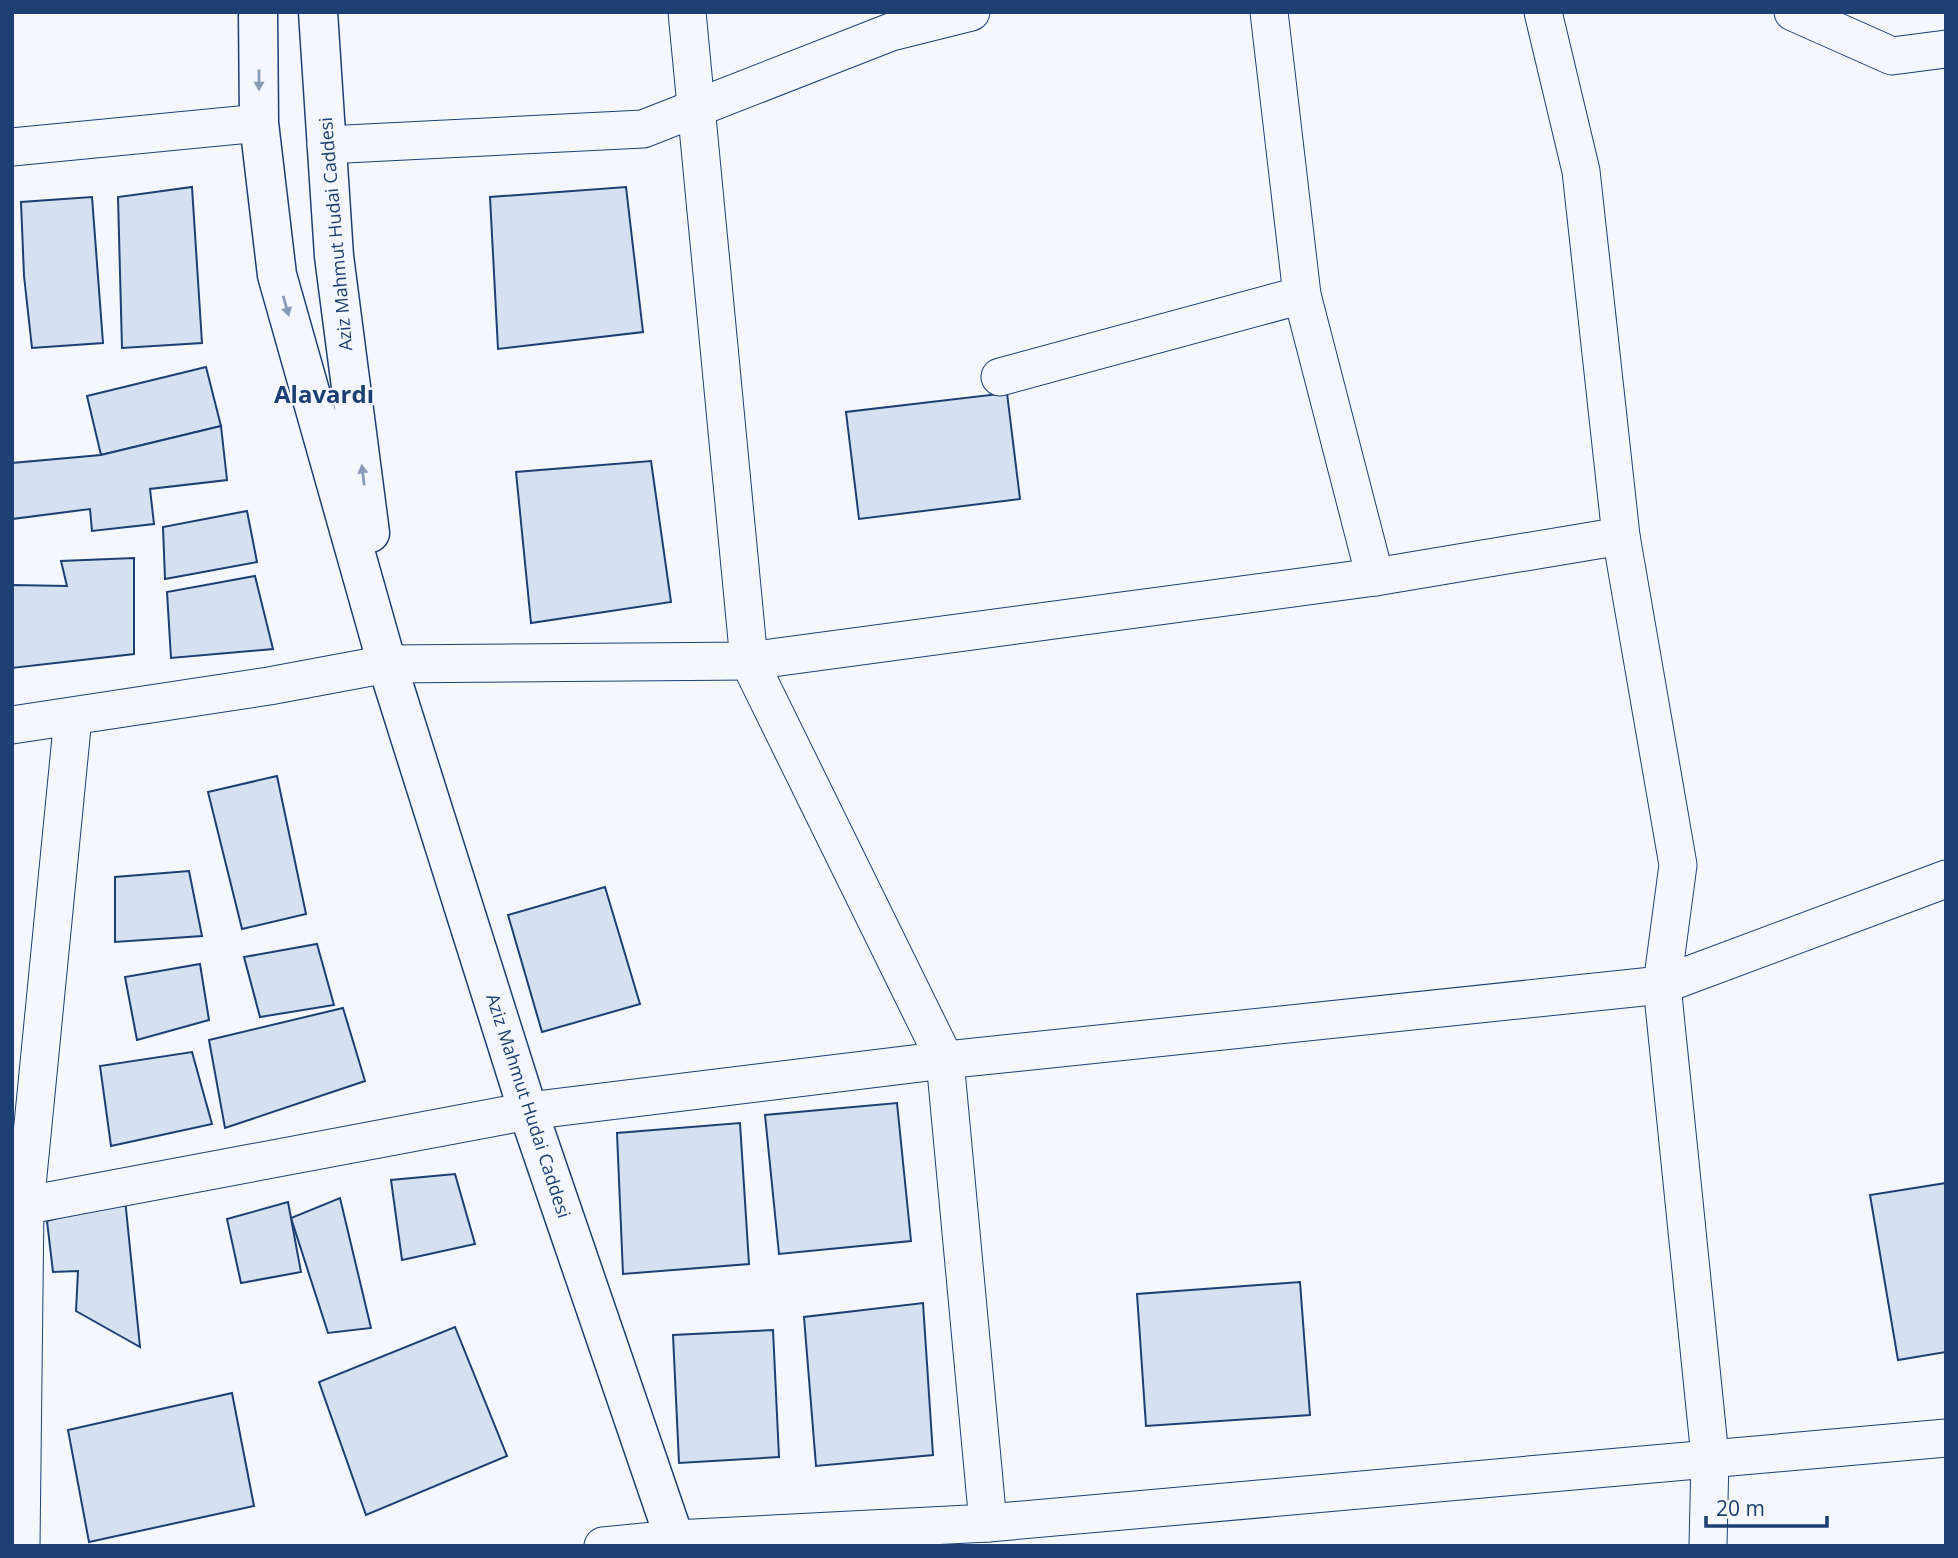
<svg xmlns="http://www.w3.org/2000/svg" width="1958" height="1558" font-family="'Open Sans',sans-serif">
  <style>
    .building { fill: #d5e0f0; stroke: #1d3f73; stroke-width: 2 }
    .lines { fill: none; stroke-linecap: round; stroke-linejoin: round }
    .street-casing { stroke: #1d3f73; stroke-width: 39 }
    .secondary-casing { stroke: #1d3f73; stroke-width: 41 }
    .street { stroke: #f4f7fb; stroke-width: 37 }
    .secondary { stroke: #f4f7fb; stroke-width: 38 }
    .oneway { fill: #889bb7 }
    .labels { text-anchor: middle; stroke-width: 5; stroke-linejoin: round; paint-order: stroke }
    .street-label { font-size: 18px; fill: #1d3f73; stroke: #f4f7fb }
    .district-label { font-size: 24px; font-weight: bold; fill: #1d3f73; stroke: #f4f7fb }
  </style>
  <rect width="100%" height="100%" fill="#f4f7fb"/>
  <!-- building -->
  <g class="building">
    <path d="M 192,187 L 202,343 L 122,348 L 118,197 Z"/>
    <path d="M 626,187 L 643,332 L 498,349 L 490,197 Z"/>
    <path d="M 92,197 L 103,343 L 32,348 L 24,276 L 21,202 Z"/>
    <path d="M 206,367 L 221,426 L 101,455 L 87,396 Z"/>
    <path d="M 1007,393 L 1020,499 L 859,519 L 846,412 Z"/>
    <path d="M 221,426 L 227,480 L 150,489 L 154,524 L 92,531 L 90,509 L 12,519 L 12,463 L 101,455 Z"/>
    <path d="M 651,461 L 671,602 L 531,623 L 516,472 Z"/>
    <path d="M 247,511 L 257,562 L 165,579 L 163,527 Z"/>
    <path d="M 134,558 L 134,654 L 12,668 L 12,585 L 67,586 L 61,561 Z"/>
    <path d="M 255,576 L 273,649 L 171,658 L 167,592 Z"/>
    <path d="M 277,776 L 306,914 L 242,929 L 208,792 Z"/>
    <path d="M 189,871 L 202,936 L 115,942 L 115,877 Z"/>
    <path d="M 605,887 L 640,1004 L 542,1032 L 508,915 Z"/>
    <path d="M 317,944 L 334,1005 L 260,1017 L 244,957 Z"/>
    <path d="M 200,964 L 209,1020 L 137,1040 L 125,977 Z"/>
    <path d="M 343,1008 L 365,1081 L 225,1128 L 209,1040 Z"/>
    <path d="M 192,1052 L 212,1124 L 111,1146 L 100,1066 Z"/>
    <path d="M 897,1103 L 911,1241 L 779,1254 L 765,1115 Z"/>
    <path d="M 740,1123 L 749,1264 L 623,1274 L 617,1133 Z"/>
    <path d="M 455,1174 L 475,1244 L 402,1260 L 391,1180 Z"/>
    <path d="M 1946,1183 L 1946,1352 L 1898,1360 L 1870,1195 Z"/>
    <path d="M 340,1198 L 371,1328 L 328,1333 L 291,1218 Z"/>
    <path d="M 125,1199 L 140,1347 L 76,1311 L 78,1271 L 53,1272 L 47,1221 Z"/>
    <path d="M 288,1202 L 301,1272 L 241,1283 L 227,1219 Z"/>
    <path d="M 1300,1282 L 1310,1415 L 1146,1426 L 1137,1294 Z"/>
    <path d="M 923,1303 L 933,1455 L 816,1466 L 804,1317 Z"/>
    <path d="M 455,1327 L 507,1456 L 366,1515 L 319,1382 Z"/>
    <path d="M 773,1330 L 779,1457 L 679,1463 L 673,1335 Z"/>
    <path d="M 232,1393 L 254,1506 L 89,1542 L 68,1430 Z"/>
  </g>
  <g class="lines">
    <!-- street casing -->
    <g class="street-casing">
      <g id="street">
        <path d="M 687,12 L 749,661 L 945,1060 L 988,1523"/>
        <path d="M 1269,12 L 1302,295 L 1375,577"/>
        <path d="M 1543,12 L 1581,171 L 1621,536 L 1678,865 L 1662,985 L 1710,1457 L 1708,1546"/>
        <path d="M 1793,12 L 1892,56 L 1946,49"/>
        <path d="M 326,145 L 643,129 L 891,32 L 971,12"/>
        <path d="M 12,147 L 259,123"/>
        <path d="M 1000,377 L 1302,295"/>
        <path d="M 12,725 L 269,686 L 387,664 L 749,661 L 1375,577 L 1621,536"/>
        <path d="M 12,1208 L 528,1111 L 945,1060 L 1662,985 L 1946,879"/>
        <path d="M 21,1546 L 25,1206 L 73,717"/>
        <path d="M 603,1546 L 674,1539 L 988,1523 L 1946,1438"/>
      </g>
    </g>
    <!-- secondary casing -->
    <g class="secondary-casing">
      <g id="secondary">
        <path d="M 258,12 L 259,123 L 277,275 L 387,664 L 528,1111 L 677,1546"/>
        <path d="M 318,12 L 334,256 L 370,533"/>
      </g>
    </g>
    <!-- street -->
    <use href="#street" class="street"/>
    <!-- secondary -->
    <use href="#secondary" class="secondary"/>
  </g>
  <!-- one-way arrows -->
  <defs><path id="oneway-solid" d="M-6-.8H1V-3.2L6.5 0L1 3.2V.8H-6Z" transform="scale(1.75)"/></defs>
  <g class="oneway">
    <use href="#oneway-solid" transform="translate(259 80) rotate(90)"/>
    <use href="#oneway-solid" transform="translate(286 306) rotate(74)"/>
    <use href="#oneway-solid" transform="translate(363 475) rotate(-97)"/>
  </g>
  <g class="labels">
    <!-- street labels -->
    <g class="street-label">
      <text transform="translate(336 234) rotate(-95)" y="6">Aziz Mahmut Hudai Caddesi</text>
      <text transform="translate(528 1106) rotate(72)" y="6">Aziz Mahmut Hudai Caddesi</text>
    </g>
    <!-- district labels -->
    <g class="district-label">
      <text x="324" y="403">Alavardı</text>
    </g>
  </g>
  <!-- border -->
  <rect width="1958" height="1558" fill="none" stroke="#1d3f73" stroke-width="28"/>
  <!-- scale -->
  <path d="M1706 1516v10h121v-10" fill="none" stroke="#1d3f73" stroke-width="3.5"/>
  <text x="1716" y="1516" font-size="21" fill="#1d3f73" stroke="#f4f7fb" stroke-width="5" paint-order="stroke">20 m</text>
</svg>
